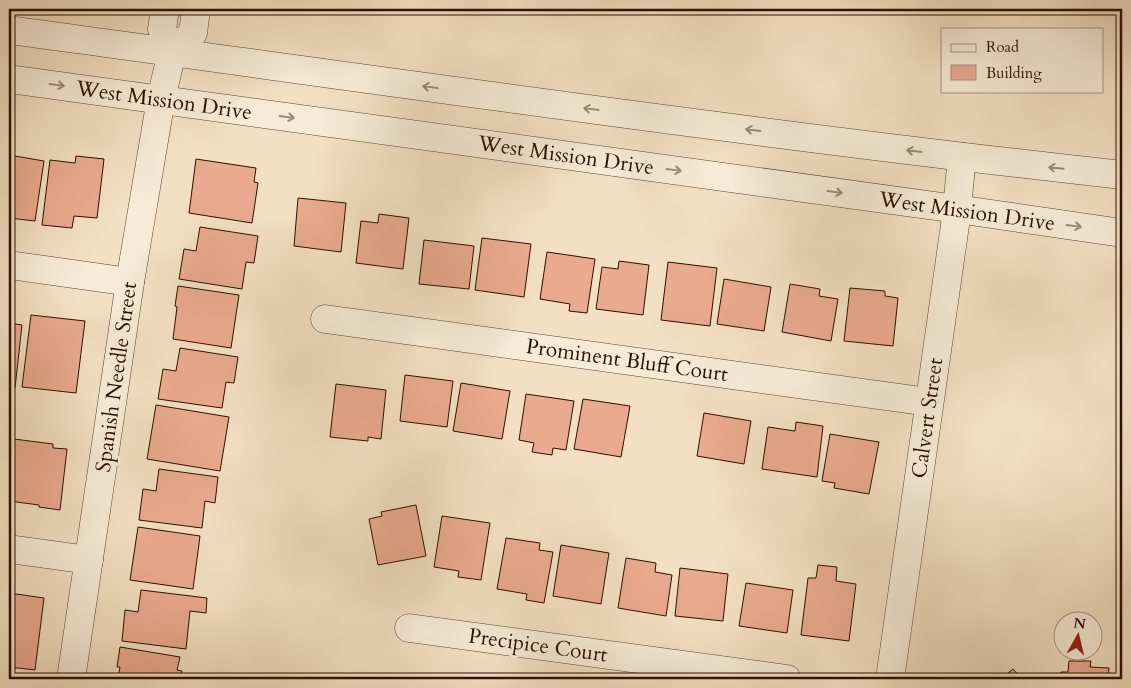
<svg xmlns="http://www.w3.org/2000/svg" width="1131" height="688" font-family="Cardo,serif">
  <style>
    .building { fill: #eaaa8f; stroke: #2d0e00 }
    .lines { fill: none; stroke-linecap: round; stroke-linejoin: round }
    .minor-casing { stroke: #5e4230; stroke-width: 29 }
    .minor { stroke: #f7ebd7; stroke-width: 28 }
    .oneway { stroke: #9c8876 }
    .labels { text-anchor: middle; stroke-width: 4.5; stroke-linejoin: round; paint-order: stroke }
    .street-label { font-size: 21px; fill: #2d0e00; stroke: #f7ebd7 }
  </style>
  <rect width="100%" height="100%" fill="#f3e0c2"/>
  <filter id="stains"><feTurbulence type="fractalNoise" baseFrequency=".004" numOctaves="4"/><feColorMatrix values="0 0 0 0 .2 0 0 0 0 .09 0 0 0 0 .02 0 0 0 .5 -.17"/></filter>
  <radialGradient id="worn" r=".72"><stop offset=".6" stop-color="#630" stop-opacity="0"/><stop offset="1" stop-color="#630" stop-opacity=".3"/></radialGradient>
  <!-- building -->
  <g class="building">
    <path d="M 9,155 L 44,161 L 35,221 L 9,218 Z"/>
    <path d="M 76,156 L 104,159 L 97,218 L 74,216 L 72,228 L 42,225 L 50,160 L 75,163 Z"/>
    <path d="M 196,159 L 256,168 L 254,182 L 258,183 L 252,223 L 189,213 Z"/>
    <path d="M 298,198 L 346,203 L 341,252 L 294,246 Z"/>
    <path d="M 379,214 L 409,218 L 403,269 L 356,263 L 361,221 L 378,223 Z"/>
    <path d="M 200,227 L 258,236 L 254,263 L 246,262 L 242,289 L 179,279 L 184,249 L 196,251 Z"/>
    <path d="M 482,238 L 531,244 L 524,297 L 475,290 Z"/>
    <path d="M 424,240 L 474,246 L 469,289 L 419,284 Z"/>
    <path d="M 547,252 L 595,259 L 587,313 L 569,311 L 570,304 L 540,299 Z"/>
    <path d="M 619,261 L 649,265 L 643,315 L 596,309 L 602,267 L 618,269 Z"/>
    <path d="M 668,262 L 717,268 L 710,326 L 661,320 Z"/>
    <path d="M 724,279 L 771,287 L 764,331 L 717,324 Z"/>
    <path d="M 790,284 L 820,289 L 819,296 L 838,299 L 831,341 L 782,332 Z"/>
    <path d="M 178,286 L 239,295 L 231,348 L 173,339 L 177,307 L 175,306 Z"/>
    <path d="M 850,288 L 885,291 L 885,296 L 898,298 L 893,346 L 844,341 Z"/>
    <path d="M 31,315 L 85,321 L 76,393 L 22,387 Z"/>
    <path d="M 9,323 L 22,325 L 15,388 L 9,387 Z"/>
    <path d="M 180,348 L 238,357 L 234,383 L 226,382 L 222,408 L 158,399 L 163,369 L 176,371 Z"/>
    <path d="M 405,375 L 453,381 L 447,427 L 400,421 Z"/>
    <path d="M 461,383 L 510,391 L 502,439 L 453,431 Z"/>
    <path d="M 336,384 L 386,390 L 381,439 L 368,437 L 368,441 L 330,437 Z"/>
    <path d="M 526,394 L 574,401 L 566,450 L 553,448 L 552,455 L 532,452 L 534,443 L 519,440 Z"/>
    <path d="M 583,399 L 630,406 L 621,457 L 574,449 Z"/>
    <path d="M 156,405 L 229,417 L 220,471 L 147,459 Z"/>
    <path d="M 704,413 L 751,421 L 744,464 L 697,456 Z"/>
    <path d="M 796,422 L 823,426 L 817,477 L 762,469 L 768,427 L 795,431 Z"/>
    <path d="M 830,434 L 879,442 L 869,494 L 834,488 L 835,483 L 822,481 Z"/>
    <path d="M 14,439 L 53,444 L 53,448 L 67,449 L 60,510 L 39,507 L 39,505 L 9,501 Z"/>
    <path d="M 159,469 L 218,477 L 215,503 L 205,501 L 202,528 L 139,520 L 143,489 L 156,491 Z"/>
    <path d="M 416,505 L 426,556 L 378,565 L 369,519 L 382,516 L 381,512 Z"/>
    <path d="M 442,516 L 490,523 L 481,580 L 458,577 L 459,571 L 434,567 Z"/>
    <path d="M 138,527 L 200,536 L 193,589 L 130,580 Z"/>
    <path d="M 506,538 L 540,543 L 539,550 L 553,552 L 544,603 L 526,600 L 527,594 L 497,589 Z"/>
    <path d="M 561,545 L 609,553 L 601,604 L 553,596 Z"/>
    <path d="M 626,558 L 656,563 L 655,572 L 672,575 L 666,616 L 618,608 Z"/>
    <path d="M 818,565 L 837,567 L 836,581 L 856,584 L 849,641 L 801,635 L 808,578 L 816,578 Z"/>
    <path d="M 680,568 L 728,574 L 723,621 L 675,616 Z"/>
    <path d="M 746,583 L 793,590 L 787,633 L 739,626 Z"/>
    <path d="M 141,590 L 207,598 L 206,613 L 190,611 L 186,649 L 122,641 L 125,610 L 138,612 Z"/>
    <path d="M 9,593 L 44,598 L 35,670 L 9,667 Z"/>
    <path d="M 120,647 L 180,657 L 177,670 L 182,671 L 181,679 L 118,679 L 120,667 L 117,667 Z"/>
    <path d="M 1069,661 L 1091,661 L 1090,667 L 1109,668 L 1108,679 L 1060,679 L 1061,672 L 1068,672 Z"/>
    <path d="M 1013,669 L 1022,679 L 1000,679 Z"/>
  </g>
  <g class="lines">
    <!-- minor casing -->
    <g class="minor-casing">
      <g id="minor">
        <path d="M 165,9 L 162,29 L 172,52"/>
        <path d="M 9,30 C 380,80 750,134 1122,175"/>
        <path d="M 9,79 L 957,209 L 1122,233"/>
        <path d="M 9,265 L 130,282"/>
        <path d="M 325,319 L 929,402"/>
        <path d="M 9,549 L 89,560"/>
        <path d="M 409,628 L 787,679"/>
        <path d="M 71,679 L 130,282 L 161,99 L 172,52 L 193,33 L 196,9"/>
        <path d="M 890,679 L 956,218 L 962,157"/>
      </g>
    </g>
    <!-- minor -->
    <use href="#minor" class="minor"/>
  </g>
  <!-- one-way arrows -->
  <defs><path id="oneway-shaft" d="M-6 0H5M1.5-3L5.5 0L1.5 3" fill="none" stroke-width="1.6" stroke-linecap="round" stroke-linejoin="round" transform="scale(1.25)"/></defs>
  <g class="oneway">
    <use href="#oneway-shaft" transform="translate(57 85) rotate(8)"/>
    <use href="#oneway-shaft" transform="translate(430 87) rotate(-172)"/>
    <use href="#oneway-shaft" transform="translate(591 109) rotate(-172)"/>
    <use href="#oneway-shaft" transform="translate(287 117) rotate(8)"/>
    <use href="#oneway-shaft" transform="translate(753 130) rotate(-173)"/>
    <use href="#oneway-shaft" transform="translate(914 151) rotate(-173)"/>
    <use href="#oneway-shaft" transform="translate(1056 168) rotate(-174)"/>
    <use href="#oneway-shaft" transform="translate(674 170) rotate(8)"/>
    <use href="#oneway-shaft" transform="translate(835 192) rotate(8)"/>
    <use href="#oneway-shaft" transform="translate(1074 226) rotate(8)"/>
  </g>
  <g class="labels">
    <!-- street labels -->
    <g class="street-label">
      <text transform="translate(164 100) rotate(8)" y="7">West Mission Drive</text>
      <text transform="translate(566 155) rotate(8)" y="7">West Mission Drive</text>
      <text transform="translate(967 211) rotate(8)" y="7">West Mission Drive</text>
      <text transform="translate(627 360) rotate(8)" y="7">Prominent Bluff Court</text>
      <text transform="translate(116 377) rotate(-82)" y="7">Spanish Needle Street</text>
      <text transform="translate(927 418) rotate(-82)" y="7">Calvert Street</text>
      <text transform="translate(538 645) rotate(8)" y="7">Precipice Court</text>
    </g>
  </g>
  <!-- margin -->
  <rect width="1131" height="688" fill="none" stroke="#f3e0c2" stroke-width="30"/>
  <rect x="10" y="10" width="1111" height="668" fill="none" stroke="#2d0e00" stroke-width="2.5"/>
  <rect x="15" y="15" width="1101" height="658" fill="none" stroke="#2d0e00"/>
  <!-- legend -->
  <rect x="941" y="28" width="162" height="65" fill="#f7ebd7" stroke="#a69381"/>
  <rect x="951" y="44" width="25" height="8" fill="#f7ebd7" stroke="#a69381"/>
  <text x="986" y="52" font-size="15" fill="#2d0e00">Road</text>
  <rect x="951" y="65" width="25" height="15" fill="#eaaa8f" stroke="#a69381"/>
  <text x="986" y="78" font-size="15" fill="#2d0e00">Building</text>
  <!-- north arrow -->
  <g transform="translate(1078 636) rotate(8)"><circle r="24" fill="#f7ebd7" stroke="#a69381"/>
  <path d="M0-4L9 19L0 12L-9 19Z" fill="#8f2418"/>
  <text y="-8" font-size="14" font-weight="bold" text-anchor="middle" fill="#2d0e00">N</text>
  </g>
  <rect width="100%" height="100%" filter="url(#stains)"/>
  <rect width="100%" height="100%" fill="url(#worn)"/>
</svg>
